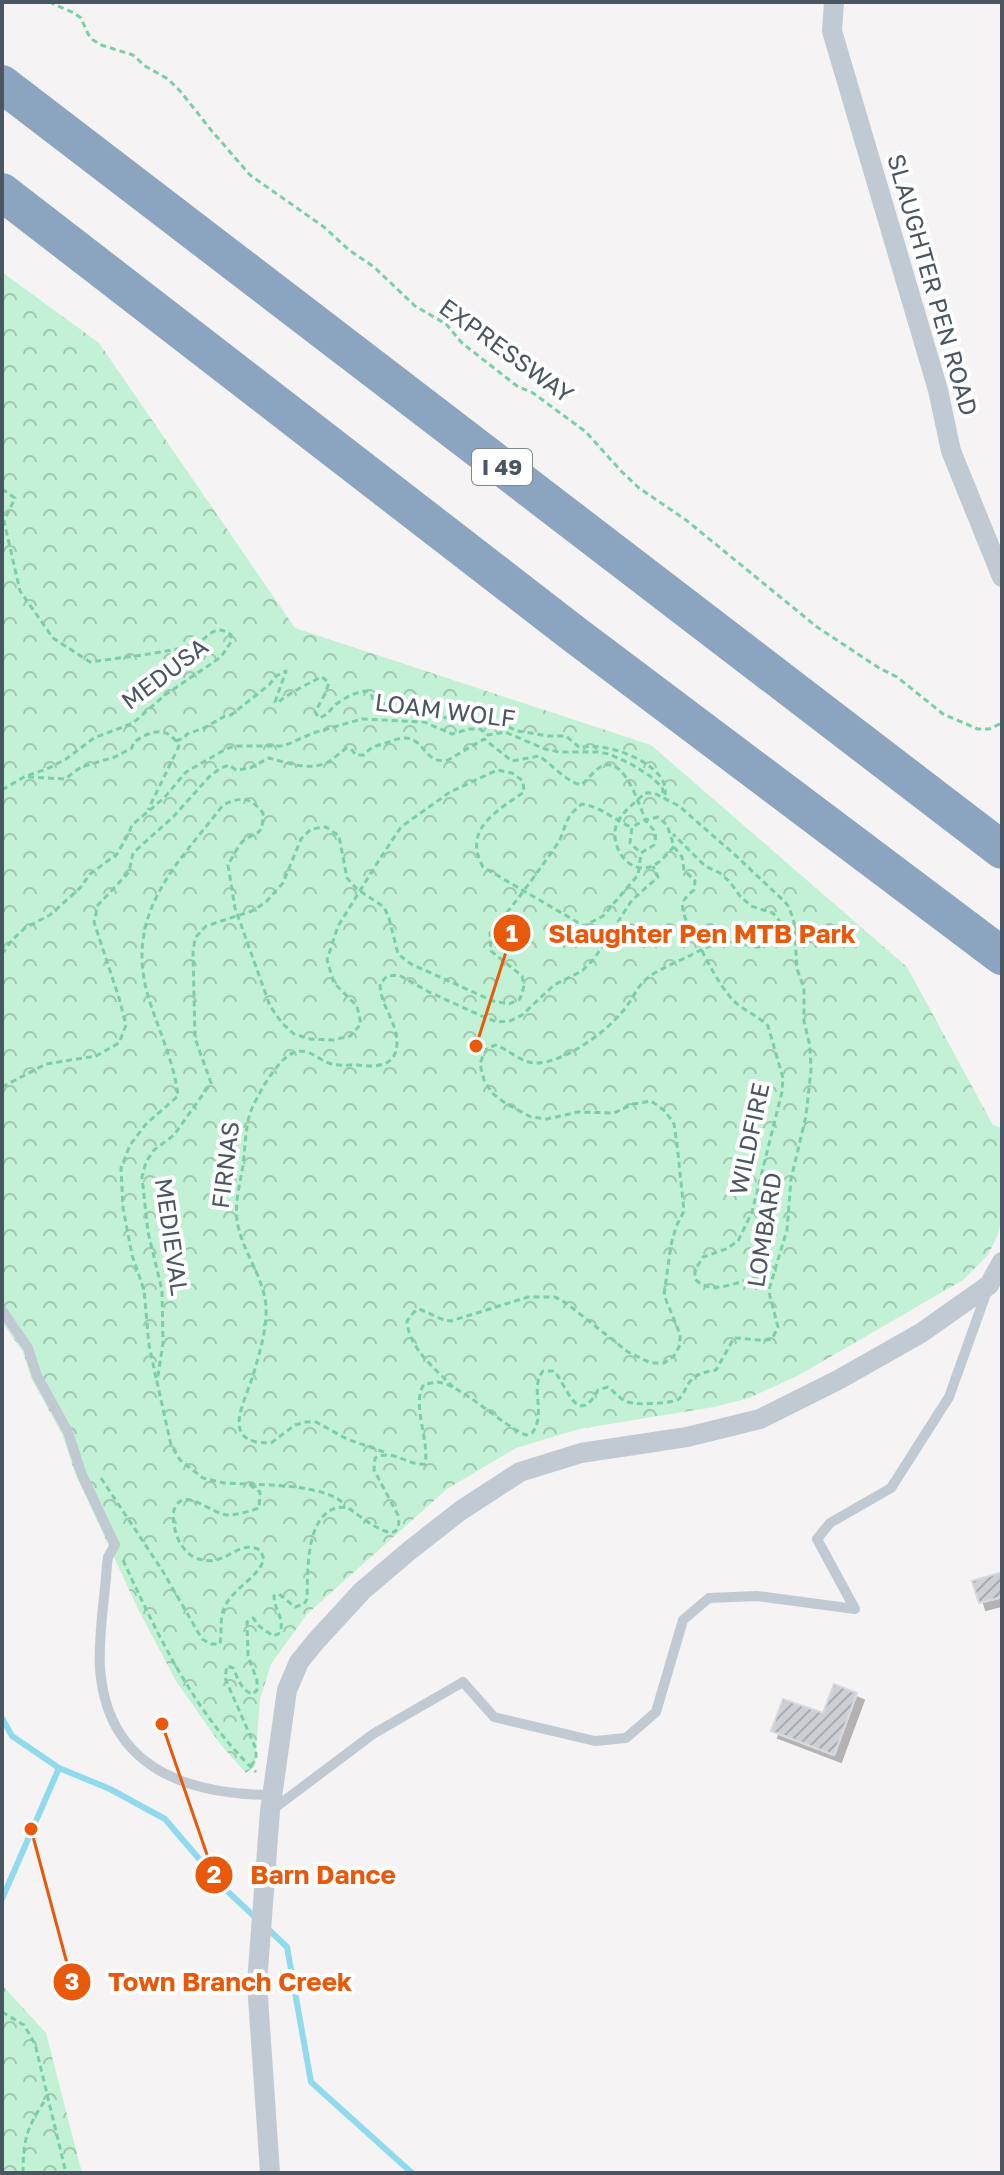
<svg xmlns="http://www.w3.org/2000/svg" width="1004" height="2175" font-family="'Golos Text',sans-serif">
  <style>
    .park { fill: url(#park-crowns) }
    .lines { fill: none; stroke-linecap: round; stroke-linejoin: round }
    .stream { stroke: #90daee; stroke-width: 6 }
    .building { fill: url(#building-hatch); stroke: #d7d9de; stroke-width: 2; filter: url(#shadow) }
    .path { stroke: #7ad0a6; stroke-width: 3; stroke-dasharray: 6 4; stroke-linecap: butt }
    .lane { stroke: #c1cad2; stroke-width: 10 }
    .street { stroke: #c1cad2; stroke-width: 20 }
    .highway { stroke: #8ba5c1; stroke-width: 38 }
    .labels { text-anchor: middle; stroke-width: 8; stroke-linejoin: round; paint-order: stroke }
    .shield { fill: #fff; stroke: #808990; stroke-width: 2 }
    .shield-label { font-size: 22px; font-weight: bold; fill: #4a5661 }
    .street-label { font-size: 24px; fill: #4a5661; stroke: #fff }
    .leader { fill: none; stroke: #e8590c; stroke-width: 3 }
    .callout-dot { fill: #e8590c; stroke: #fff; stroke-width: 3 }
    .mark-label { font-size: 24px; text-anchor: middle; font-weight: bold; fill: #fff }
    .callout-label { font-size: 26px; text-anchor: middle; font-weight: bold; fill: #e8590c; stroke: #fff; stroke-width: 8; stroke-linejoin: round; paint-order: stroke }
  </style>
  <defs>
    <pattern id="park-crowns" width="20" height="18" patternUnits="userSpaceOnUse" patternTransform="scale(2)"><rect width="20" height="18" fill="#c3f1d5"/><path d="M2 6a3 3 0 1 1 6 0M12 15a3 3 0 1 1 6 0" fill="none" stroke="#a0c6b0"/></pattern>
    <pattern id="building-hatch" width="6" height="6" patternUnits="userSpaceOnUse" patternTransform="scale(2)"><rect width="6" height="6" fill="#cdcfd5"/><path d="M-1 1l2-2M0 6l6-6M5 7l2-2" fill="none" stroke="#a8abb0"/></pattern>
    <filter id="shadow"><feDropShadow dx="7" dy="7" stdDeviation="0" flood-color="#0004"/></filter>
  </defs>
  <rect width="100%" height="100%" fill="#f5f3f3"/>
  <!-- park -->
  <g class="park">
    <path d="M 2,272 L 99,343 L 295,628 L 651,745 L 907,967 L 993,1125 L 1002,1128 L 1002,1219 L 997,1237 L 987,1256 L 963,1280 L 799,1375 L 749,1398 L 714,1407 L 579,1429 L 516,1448 L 447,1489 L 307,1614 L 271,1664 L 260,1699 L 255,1766 L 246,1773 L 221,1745 L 176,1681 L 139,1611 L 93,1512 L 75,1473 L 62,1434 L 31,1378 L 23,1352 L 2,1322 Z"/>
    <path d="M 2,1985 L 46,2033 L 82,2173 L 2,2173 Z"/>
  </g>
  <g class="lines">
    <!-- stream -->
    <g class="stream">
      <path d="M 2,1718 L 12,1736 L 59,1768 L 2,1899"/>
      <path d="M 59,1768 L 110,1789 L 165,1819 L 224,1888 L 256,1918"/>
      <path d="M 267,1928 L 287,1947 L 311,2082 L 412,2173"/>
    </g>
  </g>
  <!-- building -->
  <g class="building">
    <path d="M 1002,1572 L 1002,1597 L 979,1603 L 972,1581 Z"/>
    <path d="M 834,1684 L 857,1693 L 834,1755 L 771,1731 L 783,1699 L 823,1713 Z"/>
  </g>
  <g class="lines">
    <!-- path -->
    <g class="path">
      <path d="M 49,2 L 74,13 L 81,18 L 88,34 L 93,40 L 101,45 L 133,55 L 145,66 L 168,79 L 181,92 L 211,130 L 250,175 L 324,227 L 349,250 L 374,267 L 415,306 L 446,324 L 462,343 L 517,386 L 533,393 L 586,432 L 621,471 L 639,488 L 686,520 L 817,627 L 879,668 L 897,677 L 943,714 L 978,729 L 989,729 L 1002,723"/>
      <path d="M 2,489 L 15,498 L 4,521 L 20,591 L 53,638 L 90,662 C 124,657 160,654 193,645 C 209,640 213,621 231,635 L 231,642 L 221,657 L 165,695 L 133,723 L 94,738 L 66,759 L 49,768 L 24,777 L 2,790"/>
      <path d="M 176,741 L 184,738 L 187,734 L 204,728 L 225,716 L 231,715 L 269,685 L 276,676 L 286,671 L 275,702 L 279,702 C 284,696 314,680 322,677 L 329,683 L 325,694 L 315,712 L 319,718 C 328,715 329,711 335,705 C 344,698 357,691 368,691 L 372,696 L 373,703 L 379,706 L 401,696 L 406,699 L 409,709 C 418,709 423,704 431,705 L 438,719 C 447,719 453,712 462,712 L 467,716 L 480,715 L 518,731 L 548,736 L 566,736 L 580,748 C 606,740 671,765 665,795"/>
      <path d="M 28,777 L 65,779 L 81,767 L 115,757 L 132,748 L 133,743 C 151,730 167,725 179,746 L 148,810"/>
      <path d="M 674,847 L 682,857 L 684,870 L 695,881 L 694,890 C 679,902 681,906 687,923 C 702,948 713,978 733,1000 C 743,1011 758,1015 768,1026 L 783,1078 L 782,1092 L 752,1212 L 738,1241 L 726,1249 L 703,1257 L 695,1270 L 695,1279 C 714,1300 747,1274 772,1276"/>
      <path d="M 2,954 L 12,940 L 25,928 L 50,915 L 80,888 L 90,874 L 117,854 L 128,835 L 132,825 L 164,798 L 186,772 L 226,749 L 235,746 L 284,746 L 313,733 L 362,719 L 424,722 L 452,734 L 469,729 L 480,729 L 488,735 L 505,732 L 545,749 L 559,752 L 598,752 L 609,754 L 631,764 L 650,776 L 662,787 L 665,799"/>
      <path d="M 2,1087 L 46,1064 L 96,1056 L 119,1043 L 126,1025 L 119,998 L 94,922 L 98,905 L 129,872 L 133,853 L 174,816 L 209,777 L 219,769 L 229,765 L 236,770 L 250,768 L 269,758 C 288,763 312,772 330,761 C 336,757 340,752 347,748 L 351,749 L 356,755 L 364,755 C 370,747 376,746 386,743 C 391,741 399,738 405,738 C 425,738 424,765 448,760 L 484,739 L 512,761 L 539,756 C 553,765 565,781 581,785 C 588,780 596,767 605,765 C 627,760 639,808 647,822 C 649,826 653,828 655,832 C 656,836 655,841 654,845 L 641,853 L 630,843 L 632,827 L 645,820 L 658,817 L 667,825 L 674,846 C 669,853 659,864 650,867 C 628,874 610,846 616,826 C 620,813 636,802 645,793 L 654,793 L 679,806 L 734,854 L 784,901 L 789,907 L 794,922 L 797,969 L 804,988 L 804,1021 L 810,1046 L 811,1070 L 806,1116 L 791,1179 L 787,1230 L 770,1286 L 769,1292 L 778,1327 L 772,1339 C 758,1342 748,1338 734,1338 L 716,1370 C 701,1373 693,1374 686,1388 C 685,1391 681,1397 679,1399 C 671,1404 637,1405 628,1402 C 619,1399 615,1392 608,1387 L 598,1390 C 577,1429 567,1385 554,1371 L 543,1371 C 529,1387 547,1414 532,1433 L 526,1435 C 501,1425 461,1384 437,1382 C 433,1382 429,1384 424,1384 C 411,1404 430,1441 425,1464 C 407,1466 393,1448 375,1458 L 374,1470 L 398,1515 C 405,1556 356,1512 348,1508 C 345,1507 339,1507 336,1508 C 305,1517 308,1573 307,1599 L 304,1604 L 295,1607 L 279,1594 L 274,1596 C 274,1610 285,1618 280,1633 L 273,1636 L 259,1626 L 253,1618 L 247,1622 L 248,1656 L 257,1680 L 257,1690 L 253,1694 C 241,1691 238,1678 233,1668 L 227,1666 L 225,1678 L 256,1749 L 256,1759 L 250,1767"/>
      <path d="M 156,1378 L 149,1345 L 144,1290 L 132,1255 L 123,1208 L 121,1168 L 130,1145 L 146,1124 L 178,1096 C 174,1061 158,1029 148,996 C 124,912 177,865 223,805 C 242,796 250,797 263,813 C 263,839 257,829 242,842 C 237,848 232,858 228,865 L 235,908 L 270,1006 L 282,1023 L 294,1034 L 310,1039 L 333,1040 L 350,1036 L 361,1024 L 357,1006 L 334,983 L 327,960 L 338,926 L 381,857 L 401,827 L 450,792 L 497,770 L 512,773 L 523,781 L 524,792 C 497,811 462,829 483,867 L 584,926 L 603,916 L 638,875 L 641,854"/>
      <path d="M 453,1387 C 435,1368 409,1349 407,1321 L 414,1312 L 419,1309 L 444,1320 L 451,1321 L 528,1297 L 555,1297 L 566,1303 L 628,1352 L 651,1363 L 664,1363 L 674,1356 L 680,1345 L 680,1334 L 664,1295 L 671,1245 L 676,1227 L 684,1211 L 677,1144 L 674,1124 L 665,1111 L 651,1101 L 633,1104 L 614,1113 L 578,1112 L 547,1119 L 531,1117 L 505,1103 L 492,1093 L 484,1080 L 480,1064 L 485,1050 L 495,1045 C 508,1049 520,1062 534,1063 C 563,1064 605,1033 623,1011 C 631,1002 636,989 644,981 C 657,969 678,962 693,954 C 704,948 716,943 728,942 C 739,941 748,947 758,947 C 770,947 784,936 780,923 C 779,919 775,916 773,913 L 751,906 L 740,896 L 730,882 L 720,873 L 705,866 L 673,834"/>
      <path d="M 384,1452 L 347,1439 L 316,1422 L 306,1422 L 295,1425 L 271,1443 C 217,1444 246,1402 254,1372 C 260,1351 267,1329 266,1307 C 264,1276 241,1250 237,1220 C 235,1204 239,1187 242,1171 C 246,1150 244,1125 253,1106 C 260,1091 278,1059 293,1053 C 309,1046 318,1061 332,1064 C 340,1066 349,1065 357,1065 C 375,1067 397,1068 397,1042 C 397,1022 380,1005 380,984 L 387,976 L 399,975 L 429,992 L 484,1017 L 497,1022 L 510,1021 L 522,1015 L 554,985 L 582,971 L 594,959 L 632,900 L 658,877 L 653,866"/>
      <path d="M 101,1478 L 162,1570 L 202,1639 L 211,1644 L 220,1644 C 222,1633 220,1620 223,1611 C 231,1588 257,1580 264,1559 L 260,1550 C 236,1538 226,1570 196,1558 C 188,1555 183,1548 179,1541 C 175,1533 172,1519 174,1510 C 183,1484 212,1515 228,1515 C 238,1515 250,1511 259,1508 L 260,1492 L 249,1484 L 224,1483 L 203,1478 L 180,1460 L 171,1445 L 157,1382 L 163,1343 L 162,1290 L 148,1232 L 142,1177 L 146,1162 L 154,1150 L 174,1135 L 211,1083 L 195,1038 L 193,953 L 195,938 L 206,926 L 252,911 L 266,902 L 283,883 L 301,839 L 311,829 L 326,827 L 339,836 L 347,878 L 357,889 L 384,907 L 389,918 L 398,954 L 411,964 L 493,1001 L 509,1004 L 520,999 L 524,986 L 522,976 L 491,951 L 490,933 C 514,905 535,876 556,846 C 568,828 561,820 582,804 C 601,807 613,819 631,827"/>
      <path d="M 249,1484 C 273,1485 329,1486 345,1505"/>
      <path d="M 123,1560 C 158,1636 195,1714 256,1772"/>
      <path d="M 2,2012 L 24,2025 L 35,2044 L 66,2173"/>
      <path d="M 23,2173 C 23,2137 28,2125 48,2096"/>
    </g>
    <!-- lane -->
    <g class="lane">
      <path d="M 2,1310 L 28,1348 L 37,1376 L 68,1432 L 82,1475 L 115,1545 L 108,1557 L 107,1564 C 105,1599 98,1633 100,1668 C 107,1767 186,1795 273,1795"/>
      <path d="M 272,1810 L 373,1734 L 463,1682 L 494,1717 L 595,1741 L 626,1738 L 656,1712 L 683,1620 L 709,1598 L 757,1596 L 855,1609 L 817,1539 L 830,1523 L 891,1488 L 949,1397 L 987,1291"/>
    </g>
    <!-- street -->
    <g class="street">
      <path d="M 834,2 L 832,31 L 938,390 L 951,451 L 1002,577"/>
      <path d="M 270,2173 L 257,1983 L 270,1811 L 287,1690 L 299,1662 L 316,1641 L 362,1591 L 409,1551 L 460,1511 L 520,1472 L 581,1453 L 687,1437 L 760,1419 L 838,1380 L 921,1333 L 989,1285 L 1002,1262"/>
    </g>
    <!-- highway -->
    <g class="highway">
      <path d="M 2,84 L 1002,850"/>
      <path d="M 2,192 L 574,634 L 1002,956"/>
    </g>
  </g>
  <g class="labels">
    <!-- shield labels -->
    <rect class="shield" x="472" y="449" width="60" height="36" rx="6"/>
    <g class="shield-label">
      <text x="502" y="475">I 49</text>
    </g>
    <!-- street labels -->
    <g class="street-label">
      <text transform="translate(932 285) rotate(74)" y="8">SLAUGHTER PEN ROAD</text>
      <text transform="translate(506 351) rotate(36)" y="8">EXPRESSWAY</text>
      <text transform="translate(165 674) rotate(-37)" y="8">MEDUSA</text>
      <text transform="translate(445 711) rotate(7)" y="8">LOAM WOLF</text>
      <text transform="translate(750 1139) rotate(-78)" y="8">WILDFIRE</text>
      <text transform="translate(226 1165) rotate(-83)" y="8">FIRNAS</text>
      <text transform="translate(765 1230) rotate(-81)" y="8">LOMBARD</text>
      <text transform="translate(171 1237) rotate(82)" y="8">MEDIEVAL</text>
    </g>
  </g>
  <!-- callouts -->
  <path class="leader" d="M476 1046L512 933M162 1724L214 1875M31 1829L72 1982"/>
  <g class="callout-dot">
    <circle cx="476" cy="1046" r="8"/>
    <circle cx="162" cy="1724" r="8"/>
    <circle cx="31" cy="1829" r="8"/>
    <circle cx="512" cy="933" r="20"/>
    <circle cx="214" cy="1875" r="20"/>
    <circle cx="72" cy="1982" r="20"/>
  </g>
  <g class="mark-label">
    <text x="512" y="942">1</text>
    <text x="214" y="1883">2</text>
    <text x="72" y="1990">3</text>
  </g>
  <g class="callout-label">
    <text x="702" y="943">Slaughter Pen MTB Park</text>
    <text x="323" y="1884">Barn Dance</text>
    <text x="230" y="1991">Town Branch Creek</text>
  </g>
  <!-- border -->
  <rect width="1004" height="2175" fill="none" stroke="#4a5661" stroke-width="8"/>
</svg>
